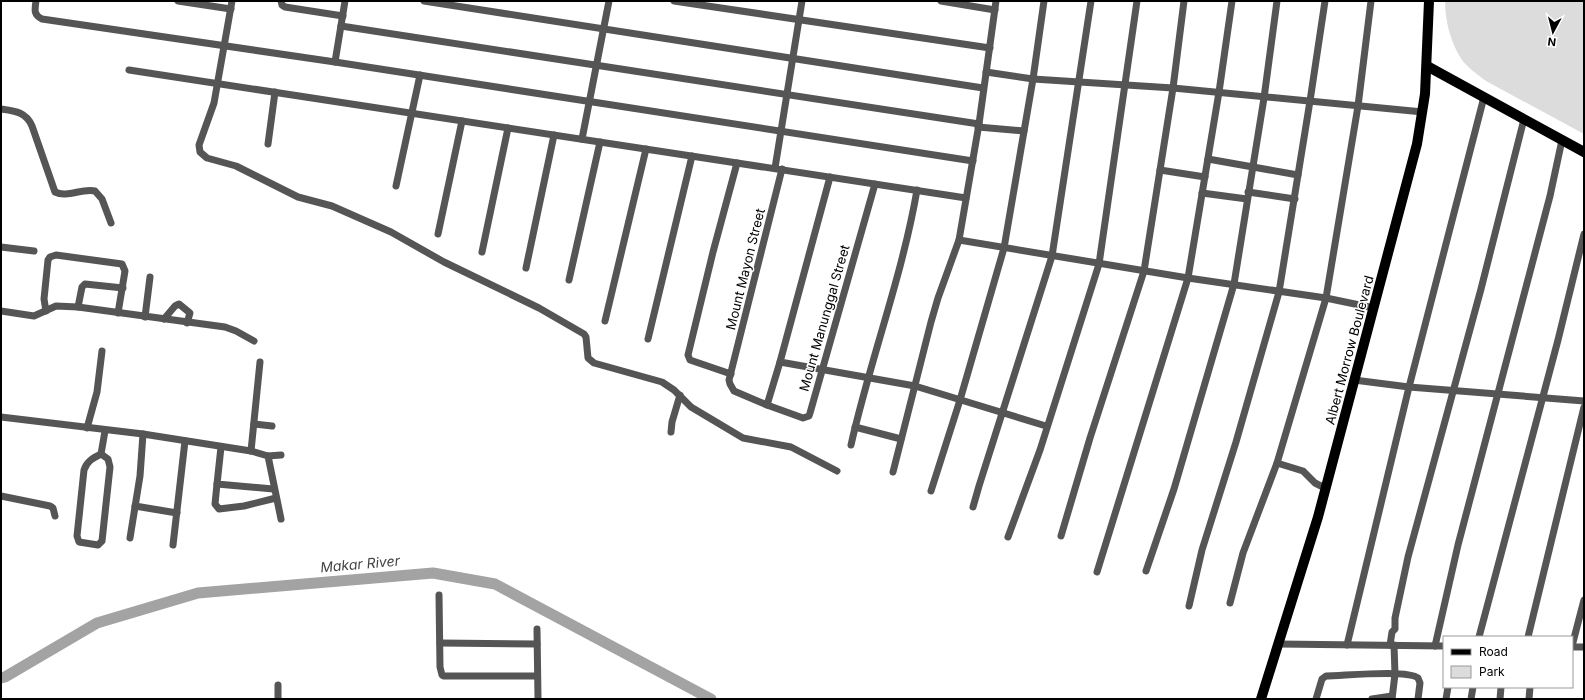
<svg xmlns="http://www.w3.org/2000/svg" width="1585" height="700" font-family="Inter,sans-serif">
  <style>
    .green { fill: #dcdcdc }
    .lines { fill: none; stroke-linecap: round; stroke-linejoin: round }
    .river { stroke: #a3a3a3; stroke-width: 11 }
    .street { stroke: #555; stroke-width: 7 }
    .primary { stroke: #000; stroke-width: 10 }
    .labels { text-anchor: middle; stroke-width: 3; stroke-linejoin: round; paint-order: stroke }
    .street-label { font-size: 13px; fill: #000; stroke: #fff }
    .water-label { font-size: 14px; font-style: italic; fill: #444; stroke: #fff }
  </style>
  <rect width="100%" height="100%" fill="#fff"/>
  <!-- green -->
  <path class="green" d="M 1445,1 L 1584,1 L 1584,134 L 1486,81 C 1478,75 1468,68 1462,60 C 1451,44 1445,21 1445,1 Z"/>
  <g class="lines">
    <!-- river -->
    <path class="river" d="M 1,678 L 5,677 L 97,623 L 198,593 L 433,573 L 495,584 L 711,699"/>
    <!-- street -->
    <g class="street">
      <path d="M 36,1 C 35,9 33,15 42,19 L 335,62 L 973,161"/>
      <path d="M 178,1 L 231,9"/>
      <path d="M 232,1 L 214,103 L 199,145 L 200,152 L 207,158 L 236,166 L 298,197 L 332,206 L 391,232 L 444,262 L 539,308 L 584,334 L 586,337 L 588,358 L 594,363 L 662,382 L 674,390 L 691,407 L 743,438 L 791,447 L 837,471"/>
      <path d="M 281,1 L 282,5 L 285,7 L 343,16"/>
      <path d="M 424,1 L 983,88"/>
      <path d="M 674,1 L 990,48"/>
      <path d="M 941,1 L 995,10"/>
      <path d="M 341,26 L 979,124"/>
      <path d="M 335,62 L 345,1"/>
      <path d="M 129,70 L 966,198"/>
      <path d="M 986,72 L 1033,79 L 1173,88 L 1423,112"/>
      <path d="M 1,109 C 15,111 26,112 32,126 L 55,192 C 67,198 82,188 95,191 L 102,199 L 111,223"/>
      <path d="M 978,127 L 1024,131"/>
      <path d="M 582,139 L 609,1"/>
      <path d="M 268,144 L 275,92"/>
      <path d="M 1208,159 L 1298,175"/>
      <path d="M 775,168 L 802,1"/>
      <path d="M 782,169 L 729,380 L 730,384 L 734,391 L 767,405 L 780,362 L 830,177"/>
      <path d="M 1160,170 L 1205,177"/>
      <path d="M 396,186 L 420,75"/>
      <path d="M 1248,192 L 1295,199"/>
      <path d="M 1202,193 L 1247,199"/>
      <path d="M 438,234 L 462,121"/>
      <path d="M 959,240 L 1188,278 L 1326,298 L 1374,308"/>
      <path d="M 1,247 L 34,251"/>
      <path d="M 482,252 L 508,128"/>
      <path d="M 526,268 L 554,135"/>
      <path d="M 569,280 L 600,142"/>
      <path d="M 78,307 L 82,287 L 85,284 L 123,288"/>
      <path d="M 1,311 L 34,316 L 56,306 L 78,307 L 225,327 L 236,331 L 254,341"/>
      <path d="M 46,311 L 44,299 L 48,260 L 50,257 L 56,255 L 122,264 L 125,271 L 118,313"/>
      <path d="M 145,317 L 150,277"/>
      <path d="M 164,319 L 175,306 L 179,304 L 190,313 L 187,323"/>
      <path d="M 605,321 L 646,149"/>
      <path d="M 648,339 L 692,156"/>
      <path d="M 780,362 L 915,386 L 1046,426"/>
      <path d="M 731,374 L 690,360 L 688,355 L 713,252 L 737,163"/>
      <path d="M 1354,380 L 1409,387 L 1584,401"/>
      <path d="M 767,405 L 803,418 L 809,416 L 810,413 L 875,184"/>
      <path d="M 1,417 L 143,434 L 251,451 L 268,456 L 281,455"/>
      <path d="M 254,424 L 272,426"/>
      <path d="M 855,427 L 901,439"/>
      <path d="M 87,428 L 97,392 L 102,351"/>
      <path d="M 671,432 L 672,422 L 680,395"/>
      <path d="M 851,445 C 870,360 902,277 917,190"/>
      <path d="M 221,447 L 217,484 L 273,489"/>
      <path d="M 251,451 L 260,362"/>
      <path d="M 101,454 L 108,459 L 110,467 L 102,541 L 98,545 L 79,542 L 77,536 L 84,470 C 87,461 93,458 101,454 Z"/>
      <path d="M 101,454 L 105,431"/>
      <path d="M 268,456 L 281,519"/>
      <path d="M 1277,463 L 1303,471 L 1315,483 L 1325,488"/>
      <path d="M 893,472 L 931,322 L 938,298 L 959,240 L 979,124 L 996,1"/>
      <path d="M 217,484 L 215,504 L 219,509 L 244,506 L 276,498"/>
      <path d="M 931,491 L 960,400 L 1004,248 L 1033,79 L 1044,1"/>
      <path d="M 1,496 L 50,506 L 53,508 L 55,516"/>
      <path d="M 135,506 L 177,513"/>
      <path d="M 973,507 L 979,486 L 1052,256 L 1091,1"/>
      <path d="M 1061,536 L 1090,438 L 1144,271 L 1173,88 L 1184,1"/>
      <path d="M 1008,537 L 1040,450 L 1099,264 L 1137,1"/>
      <path d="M 130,538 L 140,476 L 143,434"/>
      <path d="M 173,545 L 185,441"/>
      <path d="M 1146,571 L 1174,489 L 1234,284 L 1264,98 L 1277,1"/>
      <path d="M 1097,572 L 1188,278 L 1219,92 L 1232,1"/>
      <path d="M 439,595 L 440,667 L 442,675 L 444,676 L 537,676"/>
      <path d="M 1230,603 L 1243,553 L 1277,463 L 1326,298 L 1358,106 L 1371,1"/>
      <path d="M 1189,606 L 1202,550 L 1236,442 L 1279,292 L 1310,101 L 1325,1"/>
      <path d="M 537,629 L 538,699"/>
      <path d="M 1479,637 L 1558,340 L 1584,234"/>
      <path d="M 1528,637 L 1584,407"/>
      <path d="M 440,643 L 537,644"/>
      <path d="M 1279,644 L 1444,646"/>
      <path d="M 1347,645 L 1409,387 L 1484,97"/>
      <path d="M 1390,645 L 1392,632 L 1395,629 L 1395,618 L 1408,557 L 1481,289 L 1524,119"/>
      <path d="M 1435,646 L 1458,545 L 1550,196 L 1562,140"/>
      <path d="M 1572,646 L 1584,600"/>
      <path d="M 1572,647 L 1584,647"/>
      <path d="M 278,699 L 278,685"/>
      <path d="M 1316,699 L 1322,679 L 1326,676 C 1343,676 1407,669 1418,678 L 1420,683 L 1418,699"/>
      <path d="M 1372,699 L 1392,696"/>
      <path d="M 1392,699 L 1395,674 L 1394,645"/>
      <path d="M 1446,699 L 1448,687"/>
      <path d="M 1471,699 L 1473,687"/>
      <path d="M 1500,699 L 1501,687"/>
      <path d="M 1529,699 L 1530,687"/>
    </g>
    <!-- primary -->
    <g class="primary">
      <path d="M 1427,66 L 1584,152"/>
      <path d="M 1261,699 L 1318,517 L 1417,144 L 1425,94 L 1429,1"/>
    </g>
  </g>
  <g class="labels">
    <!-- street labels -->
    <g class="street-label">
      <text transform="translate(745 269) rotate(-76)" y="5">Mount Mayon Street</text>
      <text transform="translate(824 318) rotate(-74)" y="5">Mount Manunggal Street</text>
      <text transform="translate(1349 350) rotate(-75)" y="5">Albert Morrow Boulevard</text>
    </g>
    <!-- water labels -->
    <g class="water-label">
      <text transform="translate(360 564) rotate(-5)" y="5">Makar River</text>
    </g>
  </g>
  <!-- border -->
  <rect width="1585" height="700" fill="none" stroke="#000000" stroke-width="4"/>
  <!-- legend -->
  <rect x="1443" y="636" width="130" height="52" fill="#ffffff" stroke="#999999"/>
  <rect x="1451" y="649" width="20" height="6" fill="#000000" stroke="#999999"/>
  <text x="1479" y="656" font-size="12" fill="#000000">Road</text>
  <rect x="1451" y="666" width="20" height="12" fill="#dcdcdc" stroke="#999999"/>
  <text x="1479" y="676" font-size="12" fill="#000000">Park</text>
  <!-- north arrow -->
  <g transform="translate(1553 32) rotate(187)" stroke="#ffffff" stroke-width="3" paint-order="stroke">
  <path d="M0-3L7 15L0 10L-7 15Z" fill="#000000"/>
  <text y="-6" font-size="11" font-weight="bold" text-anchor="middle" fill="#000000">N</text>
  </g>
</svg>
